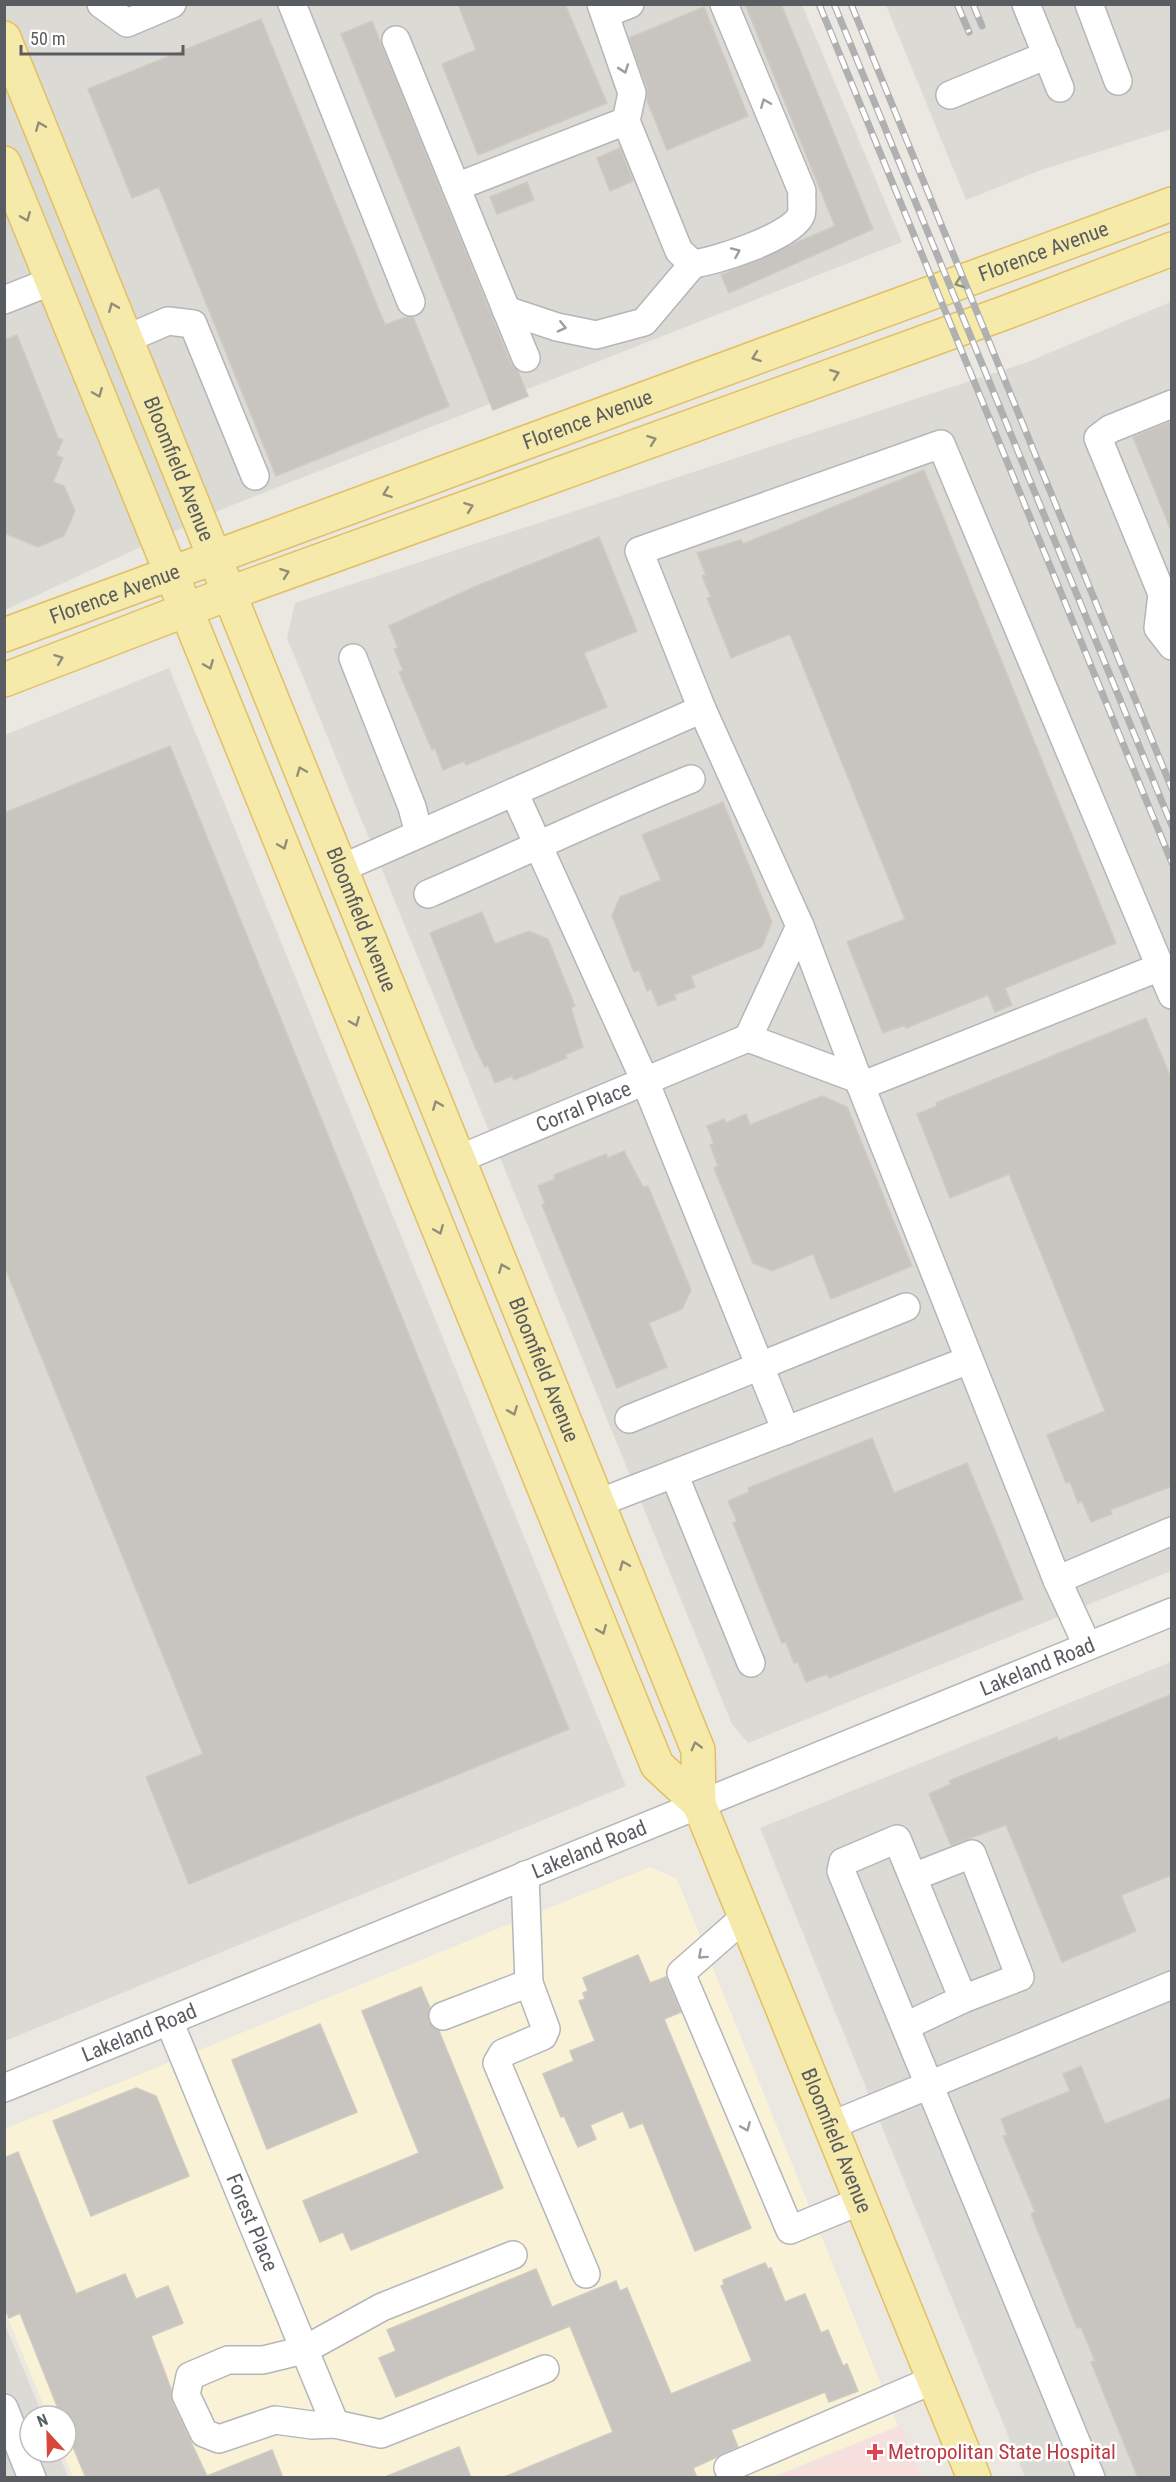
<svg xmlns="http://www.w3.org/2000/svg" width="1176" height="2482" font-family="'Roboto Condensed',sans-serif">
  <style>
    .commercial { fill: #f9f2d7 }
    .industrial { fill: #dcdad5 }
    .medical { fill: #f7dfdd }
    .building { fill: #c8c5c0; stroke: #cfcac0; stroke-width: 1.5 }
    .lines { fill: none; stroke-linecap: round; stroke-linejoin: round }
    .minor-casing { stroke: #b3b6ba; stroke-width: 30 }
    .major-casing { stroke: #e2bf63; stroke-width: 36 }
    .minor { stroke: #fff; stroke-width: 27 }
    .major { stroke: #f6eaaa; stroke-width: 33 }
    .rail-casing { stroke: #afb0b0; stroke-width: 7 }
    .rail { stroke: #fff; stroke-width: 4.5; stroke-dasharray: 14; stroke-linecap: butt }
    .oneway { stroke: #9b9da0 }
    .oneway2 { stroke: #908e7a }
    .health-dot { fill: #e0444e; stroke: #fff; stroke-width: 2 }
    .labels { text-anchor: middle; stroke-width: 5; stroke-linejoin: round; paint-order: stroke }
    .street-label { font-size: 21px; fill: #595c60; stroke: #fff }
    .health-label { font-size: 21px; fill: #be3a42; stroke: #fff; text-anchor: start }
  </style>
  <rect width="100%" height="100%" fill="#ebe8e1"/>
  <!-- commercial -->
  <path class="commercial" d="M 650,1867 L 677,1879 L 898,2426 L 772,2477 L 73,2477 L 62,2452 L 66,2452 L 66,2416 L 48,2416 L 5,2311 L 5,2129 Z"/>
  <!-- industrial -->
  <g class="industrial">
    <path d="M 4,5 L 802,5 L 902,242 L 225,508 L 5,610 Z"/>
    <path d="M 886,5 L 1171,5 L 1171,129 L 1041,170 L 966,200 Z"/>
    <path d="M 1171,302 L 1171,1571 L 748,1743 L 732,1724 L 287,638 L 295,603 L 1025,363 Z"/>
    <path d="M 169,668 L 626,1786 L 5,2041 L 5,735 Z"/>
    <path d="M 1171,1662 L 1171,2477 L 1025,2477 L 760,1828 Z"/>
    <path d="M 4,2322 L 43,2416 L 30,2416 L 30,2452 L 58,2452 L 68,2477 L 5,2477 Z"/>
  </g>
  <!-- medical -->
  <path class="medical" d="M 901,2426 L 921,2477 L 776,2477 Z"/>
  <!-- building -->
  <g class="building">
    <path d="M 458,4 L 565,4 L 607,103 L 478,155 L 442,64 L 476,50 Z"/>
    <path d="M 745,4 L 781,4 L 873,229 L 729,293 L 721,275 L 835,226 Z"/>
    <path d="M 704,7 L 748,116 L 667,150 L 647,100 L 647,88 L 629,38 Z"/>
    <path d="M 261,19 L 385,325 L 406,317 L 413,317 L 449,406 L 276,476 L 159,187 L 132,198 L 88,89 Z"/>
    <path d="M 372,21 L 511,364 L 518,371 L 528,396 L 493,410 L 341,34 Z"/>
    <path d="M 620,148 L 633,181 L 610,191 L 597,158 Z"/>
    <path d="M 527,182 L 534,200 L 497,214 L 490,197 Z"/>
    <path d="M 17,335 L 58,438 L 63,440 L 56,455 L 63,458 L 53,482 L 64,486 L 75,511 L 64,536 L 38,547 L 4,533 L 4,340 Z"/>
    <path d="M 1172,421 L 1172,530 L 1171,530 L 1133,437 Z"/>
    <path d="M 924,470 L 1116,943 L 1005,988 L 1012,1005 L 995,1012 L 988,995 L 906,1028 L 905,1025 L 883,1033 L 847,942 L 905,919 L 790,634 L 731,658 L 707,598 L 711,597 L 702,576 L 706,575 L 697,553 L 741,540 L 743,544 Z"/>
    <path d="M 599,537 L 637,631 L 584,653 L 607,707 L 466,765 L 464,761 L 443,770 L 435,748 L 432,750 L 399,672 L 403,670 L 394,649 L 398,648 L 389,626 L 474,587 Z"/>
    <path d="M 170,746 L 569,1729 L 189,1884 L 146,1777 L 203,1754 L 4,1265 L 4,813 Z"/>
    <path d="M 723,802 L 772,922 L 762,947 L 691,976 L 695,987 L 674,995 L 676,999 L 658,1006 L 651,989 L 647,991 L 639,970 L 634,972 L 612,916 L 620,897 L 661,880 L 642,835 Z"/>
    <path d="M 482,912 L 495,944 L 529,931 L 548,939 L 575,1006 L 571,1008 L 583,1047 L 565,1055 L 567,1058 L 514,1080 L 512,1076 L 495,1083 L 488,1066 L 485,1067 L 475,1047 L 430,933 Z"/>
    <path d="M 1146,1018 L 1172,1081 L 1172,1486 L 1110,1510 L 1112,1514 L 1091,1522 L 1082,1501 L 1078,1503 L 1070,1482 L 1066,1483 L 1047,1435 L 1105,1411 L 1009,1174 L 950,1198 L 917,1114 L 937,1106 L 936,1103 Z"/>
    <path d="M 822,1096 L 847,1107 L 912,1266 L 831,1299 L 813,1254 L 772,1271 L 753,1263 L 714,1168 L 718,1166 L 710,1145 L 714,1144 L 707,1126 L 724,1119 L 726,1123 L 746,1114 L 750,1125 Z"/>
    <path d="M 624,1151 L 643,1187 L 648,1186 L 691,1290 L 682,1309 L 649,1323 L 667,1367 L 617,1388 L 542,1205 L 545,1204 L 538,1186 L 555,1179 L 554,1175 L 606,1154 L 608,1158 Z"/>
    <path d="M 872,1438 L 894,1493 L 967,1463 L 1023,1599 L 829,1678 L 827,1674 L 806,1682 L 798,1662 L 794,1663 L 786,1642 L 782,1643 L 733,1523 L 737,1521 L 728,1501 L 749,1492 L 748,1488 Z"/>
    <path d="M 1172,1694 L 1172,1875 L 1121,1895 L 1136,1931 L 1062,1962 L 1006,1825 L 951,1845 L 929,1794 L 951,1784 L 949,1781 L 1057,1737 L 1058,1741 Z"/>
    <path d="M 638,1955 L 650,1983 L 666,1977 L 681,2012 L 664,2019 L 751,2228 L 695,2251 L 643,2123 L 630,2128 L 623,2111 L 590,2125 L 596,2139 L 578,2147 L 564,2116 L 561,2117 L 543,2074 L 574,2061 L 570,2051 L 595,2041 L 579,2001 L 585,1999 L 583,1993 L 588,1991 L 583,1978 Z"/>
    <path d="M 421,1987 L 430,2008 L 429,2022 L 439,2031 L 503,2188 L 351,2250 L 343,2232 L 320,2242 L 303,2201 L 419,2153 L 362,2011 Z"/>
    <path d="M 320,2024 L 357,2112 L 267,2149 L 232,2060 Z"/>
    <path d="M 1081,2066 L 1105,2124 L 1172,2097 L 1172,2478 L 1138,2478 L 1091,2362 L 1095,2361 L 1081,2327 L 1077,2328 L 1031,2214 L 1035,2212 L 1003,2136 L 1007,2135 L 1001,2119 L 1070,2091 L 1063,2074 Z"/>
    <path d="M 136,2088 L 156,2096 L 189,2176 L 91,2216 L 53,2121 Z"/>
    <path d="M 18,2152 L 76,2294 L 125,2274 L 136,2299 L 168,2286 L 183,2323 L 151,2336 L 171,2389 L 172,2402 L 207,2476 L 272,2450 L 283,2478 L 86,2478 L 66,2430 L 66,2416 L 61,2416 L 20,2313 L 9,2318 L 4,2307 L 4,2158 Z"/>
    <path d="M 765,2263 L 768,2269 L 771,2268 L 785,2302 L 805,2294 L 821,2333 L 828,2330 L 843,2366 L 847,2364 L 858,2391 L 829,2402 L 825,2392 L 731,2430 L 738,2447 L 693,2468 L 697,2478 L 502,2478 L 613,2432 L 570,2326 L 396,2397 L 379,2358 L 396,2351 L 387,2330 L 536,2269 L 552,2307 L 616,2281 L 620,2291 L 627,2288 L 671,2394 L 752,2361 L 721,2286 L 724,2285 L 723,2280 Z"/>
    <path d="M 459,2447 L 471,2478 L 385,2478 L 385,2477 Z"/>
  </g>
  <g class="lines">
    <!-- minor casing -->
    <g class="minor-casing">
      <g id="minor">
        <path d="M 101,4 L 127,23 L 172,4"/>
        <path d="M 292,4 L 411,302"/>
        <path d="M 601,4 L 632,93 L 626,121 L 679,251 L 693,264 C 716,261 792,237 801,215 C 803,209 801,198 802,191 L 724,4"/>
        <path d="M 1026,4 L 1060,88"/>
        <path d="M 1089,4 L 1118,81"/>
        <path d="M 605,14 L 630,4"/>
        <path d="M 396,40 L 526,358"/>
        <path d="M 950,95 L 1047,55"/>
        <path d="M 456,187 L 626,121"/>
        <path d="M 4,300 L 52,281"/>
        <path d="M 506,310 L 557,327 L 596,335 L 644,322 L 693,264"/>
        <path d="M 126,339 L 168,321 L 193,324 L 255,476"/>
        <path d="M 1172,404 L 1110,429 L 1098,438 L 1162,594 L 1158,628 L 1172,646"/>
        <path d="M 353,658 L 412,807 L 419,834"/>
        <path d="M 702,709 L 800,926 L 748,1038"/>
        <path d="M 514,792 L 645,1081 L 786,1431"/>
        <path d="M 340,869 L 702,709 L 639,551 L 941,444 L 1172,995"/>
        <path d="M 428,894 C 516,856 602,815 691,779"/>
        <path d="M 800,926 L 858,1079"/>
        <path d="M 748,1038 L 858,1079 L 1057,1580"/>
        <path d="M 861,1086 L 1160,967"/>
        <path id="s1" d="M 459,1159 L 748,1038"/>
        <path d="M 629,1419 L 906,1307"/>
        <path d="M 674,1474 L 751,1663"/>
        <path d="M 598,1503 L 969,1360"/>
        <path d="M 1087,1645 L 1057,1580 L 1172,1531"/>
        <path d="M 525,1875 L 529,1983 L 546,2029 L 543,2036 L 503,2053 L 497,2063 L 586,2274"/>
        <path d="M 913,1877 L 972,1854 L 1020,1977 L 963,1999"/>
        <path d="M 746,1916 L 681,1973 L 790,2230 L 863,2200"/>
        <path d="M 443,2016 L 529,1983"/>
        <path id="s2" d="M 169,2021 L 335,2424"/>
        <path d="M 906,2026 L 963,1999 L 897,1839 L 843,1862 L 841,1871 L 1091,2478"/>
        <path id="s3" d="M 4,2088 L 1172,1612"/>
        <path d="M 832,2125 L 1172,1985"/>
        <path d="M 513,2255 L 382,2307 L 304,2350 L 263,2360 L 228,2360 L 190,2376 L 186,2395 L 204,2433 L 219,2439 L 275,2420 L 312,2425 L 335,2424 L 381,2434 L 545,2369"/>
        <path d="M 4,2408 L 32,2478"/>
        <path d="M 728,2468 L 933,2380"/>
      </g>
    </g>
    <!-- major casing -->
    <g class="major-casing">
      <g id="major">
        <path id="s4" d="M 4,38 L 698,1750 L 699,1804 L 974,2478"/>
        <path d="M 4,163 L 657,1765 L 699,1804"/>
        <path id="s5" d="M 4,635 L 1172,204"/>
        <path d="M 4,680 L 230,593 L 1007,312 L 1172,249"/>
      </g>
    </g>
    <!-- minor -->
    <use href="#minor" class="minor"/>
    <!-- major -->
    <use href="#major" class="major"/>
    <!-- rail casing -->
    <g class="rail-casing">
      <g id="rail">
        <path d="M 819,4 L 1172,863"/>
        <path d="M 834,4 L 1172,826"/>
        <path d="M 851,4 L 1172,789"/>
        <path d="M 957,4 L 969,32"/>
        <path d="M 973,4 L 982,26"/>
      </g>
    </g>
    <!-- rail -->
    <use href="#rail" class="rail"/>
  </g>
  <!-- one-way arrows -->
  <defs><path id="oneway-chevron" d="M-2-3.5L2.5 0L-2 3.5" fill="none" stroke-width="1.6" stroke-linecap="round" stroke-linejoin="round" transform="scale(1.5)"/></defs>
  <g class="oneway">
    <use href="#oneway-chevron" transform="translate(624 69) rotate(71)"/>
    <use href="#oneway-chevron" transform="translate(765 103) rotate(-112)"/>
    <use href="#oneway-chevron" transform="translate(736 252) rotate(-24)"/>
    <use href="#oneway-chevron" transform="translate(562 327) rotate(13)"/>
    <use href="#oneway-chevron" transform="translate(702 1955) rotate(138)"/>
    <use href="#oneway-chevron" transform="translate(746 2127) rotate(67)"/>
  </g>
  <g class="oneway2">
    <use href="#oneway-chevron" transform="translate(40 126) rotate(-112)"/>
    <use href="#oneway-chevron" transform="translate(26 217) rotate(68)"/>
    <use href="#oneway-chevron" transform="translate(959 283) rotate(160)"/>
    <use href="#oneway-chevron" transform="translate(113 307) rotate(-112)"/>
    <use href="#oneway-chevron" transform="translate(756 357) rotate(160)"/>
    <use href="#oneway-chevron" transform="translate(835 374) rotate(-20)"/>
    <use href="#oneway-chevron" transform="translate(98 393) rotate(68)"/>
    <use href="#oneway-chevron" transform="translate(652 440) rotate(-20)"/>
    <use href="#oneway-chevron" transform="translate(387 493) rotate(160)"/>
    <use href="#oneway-chevron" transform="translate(469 507) rotate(-20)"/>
    <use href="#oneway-chevron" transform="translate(285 573) rotate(-20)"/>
    <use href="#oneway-chevron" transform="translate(59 659) rotate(-21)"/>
    <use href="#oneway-chevron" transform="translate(209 665) rotate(68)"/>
    <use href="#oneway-chevron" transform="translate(301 771) rotate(-112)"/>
    <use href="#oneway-chevron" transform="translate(283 845) rotate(68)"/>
    <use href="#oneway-chevron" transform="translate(355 1022) rotate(68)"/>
    <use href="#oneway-chevron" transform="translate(437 1105) rotate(-112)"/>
    <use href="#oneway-chevron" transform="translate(439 1230) rotate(68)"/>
    <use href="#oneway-chevron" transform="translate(503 1268) rotate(-112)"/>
    <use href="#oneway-chevron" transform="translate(513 1411) rotate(68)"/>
    <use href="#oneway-chevron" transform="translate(624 1565) rotate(-112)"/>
    <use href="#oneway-chevron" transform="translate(602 1630) rotate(68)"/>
    <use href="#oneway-chevron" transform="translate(696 1746) rotate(-105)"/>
  </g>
  <!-- markers -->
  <path class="health-dot" d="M872 2443h6v6h6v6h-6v6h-6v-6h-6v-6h6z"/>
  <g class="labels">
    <!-- street labels -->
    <g class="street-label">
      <text dy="7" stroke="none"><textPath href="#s5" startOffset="1108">Florence Avenue</textPath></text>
      <text dy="7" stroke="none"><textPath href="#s5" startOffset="622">Florence Avenue</textPath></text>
      <text dy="7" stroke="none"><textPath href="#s4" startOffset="465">Bloomfield Avenue</textPath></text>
      <text dy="7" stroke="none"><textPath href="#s5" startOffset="118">Florence Avenue</textPath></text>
      <text dy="7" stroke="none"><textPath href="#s4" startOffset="951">Bloomfield Avenue</textPath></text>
      <text dy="7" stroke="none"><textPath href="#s1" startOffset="135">Corral Place</textPath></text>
      <text dy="7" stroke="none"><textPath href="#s4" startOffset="1437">Bloomfield Avenue</textPath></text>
      <text dy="7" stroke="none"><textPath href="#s3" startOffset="1116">Lakeland Road</textPath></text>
      <text dy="7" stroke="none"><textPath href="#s3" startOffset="632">Lakeland Road</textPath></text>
      <text dy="7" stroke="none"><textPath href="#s3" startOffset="146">Lakeland Road</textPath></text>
      <text dy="7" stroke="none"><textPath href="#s4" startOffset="2265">Bloomfield Avenue</textPath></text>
      <text dy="7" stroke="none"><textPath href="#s2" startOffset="218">Forest Place</textPath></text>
    </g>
    <!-- health labels -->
    <g class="health-label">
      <text x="888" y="2459">Metropolitan State Hospital</text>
    </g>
  </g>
  <!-- border -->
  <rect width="1176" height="2482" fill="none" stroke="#595c60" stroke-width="12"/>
  <!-- north arrow -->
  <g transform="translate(48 2434) rotate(338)"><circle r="28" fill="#ffffff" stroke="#bdbebf" stroke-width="1.5"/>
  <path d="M0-4.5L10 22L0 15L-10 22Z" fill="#d6483b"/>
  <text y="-9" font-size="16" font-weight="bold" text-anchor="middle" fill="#595c60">N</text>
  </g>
  <!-- scale -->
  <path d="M21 45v9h162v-9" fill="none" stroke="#595c60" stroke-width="3"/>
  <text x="30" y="45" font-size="18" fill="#595c60" stroke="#ffffff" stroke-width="4.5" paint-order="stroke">50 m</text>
</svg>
